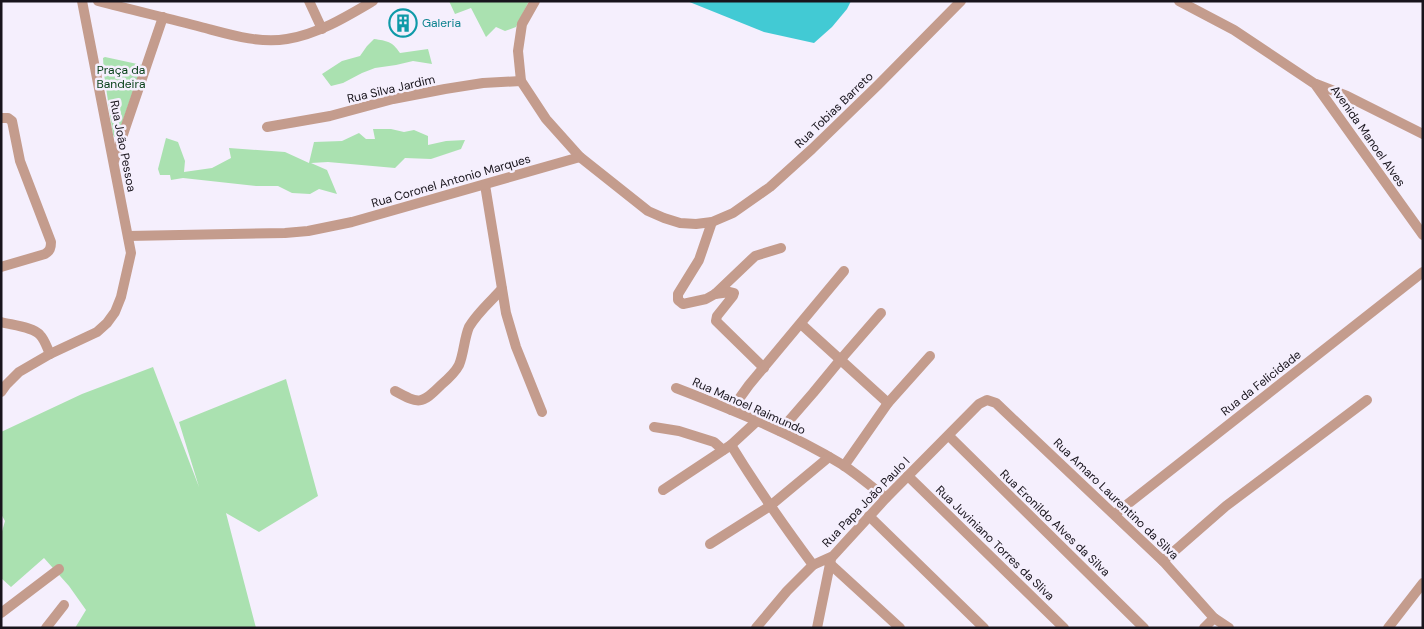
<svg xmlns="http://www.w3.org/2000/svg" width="1424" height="629" font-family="'DM Sans',sans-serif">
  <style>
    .green { fill: #aae1b0 }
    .water { fill: #42cad4 }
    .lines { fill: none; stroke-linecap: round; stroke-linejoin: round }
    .minor { stroke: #c49c8d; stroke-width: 10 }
    .labels { text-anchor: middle; stroke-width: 5; stroke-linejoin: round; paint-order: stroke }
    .culture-label { font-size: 12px; fill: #0d838f; stroke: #f5effd; text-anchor: start }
    .park-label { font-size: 12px; fill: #053e16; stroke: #f5effd }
    .street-label { font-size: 12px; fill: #18141c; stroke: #f5effd }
  </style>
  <rect width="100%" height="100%" fill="#f5effd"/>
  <!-- green -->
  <g class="green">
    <path d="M 449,1 L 529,1 L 516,27 L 505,31 L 496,27 L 486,37 L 471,8 L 455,14 Z"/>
    <path d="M 374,39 C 387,41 392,41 400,53 L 428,49 L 432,64 L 413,61 L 396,65 L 375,68 L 362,73 L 343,83 L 331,86 L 322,74 L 342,61 L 360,56 L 367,46 Z"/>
    <path d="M 105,57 L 142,65 L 118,135 L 115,137 L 113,135 L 104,74 L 103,58 Z"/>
    <path d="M 373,129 L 391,129 L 404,132 L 414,130 L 428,136 L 428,145 L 446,141 L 465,140 L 461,149 L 431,159 L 405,158 L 395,168 L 328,162 L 311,163 L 327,170 L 337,194 L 319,189 L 310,194 L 292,193 L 278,186 L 256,186 L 183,178 L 171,180 L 170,175 L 160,175 L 158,169 L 166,138 L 178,142 L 185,161 L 184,172 L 212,168 L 231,158 L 229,148 L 285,152 L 309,163 L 314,142 L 342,141 L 359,133 L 366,139 L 375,139 Z"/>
    <path d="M 153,367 L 199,487 L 179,422 L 286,379 L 318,496 L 259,532 L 226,513 L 256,628 L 75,628 L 86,610 L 69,586 L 44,558 L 11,587 L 1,578 L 1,535 L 5,521 L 1,514 L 1,432 L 82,394 Z"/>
  </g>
  <!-- water -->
  <path class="water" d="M 687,1 L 851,1 L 847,9 L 832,27 L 814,43 L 764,32 Z"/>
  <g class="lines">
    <!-- minor -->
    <g class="minor">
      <path d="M 98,1 C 132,10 167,18 201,27 C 228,34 259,44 287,39 C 318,34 346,17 373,1"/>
      <path d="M 309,1 L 322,29"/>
      <path d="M 535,1 L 522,24 L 518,51 L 521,81 L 546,119 L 580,157 L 648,211 L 664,218 L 680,223 L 696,224 L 712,222 L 733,213 L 770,187 L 812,149 L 878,85 L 961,1"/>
      <path d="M 1179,1 L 1234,30 L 1315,84 L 1423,235"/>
      <path d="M 1316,84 L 1347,96 L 1423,134"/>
      <path d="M 1,118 L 8,118 L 12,121 L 20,161 L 51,242 C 51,248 50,251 45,254 L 1,267"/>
      <path d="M 267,127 L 330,116 L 393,99 L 445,89 L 483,83 L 521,81"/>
      <path d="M 114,161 L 163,17"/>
      <path d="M 485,185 L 506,313 L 516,347 L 542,412"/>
      <path d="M 712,222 L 699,260 L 678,294 L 678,300 L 683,304 L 706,299 L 715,294 L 755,256 L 781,248"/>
      <path d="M 128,236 L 285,233 L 308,231 L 352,222 L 580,157"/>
      <path d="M 715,294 L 730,292 L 734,293 L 733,296 L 717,316 L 716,321 L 764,368"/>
      <path d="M 1,322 C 12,325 34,327 40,335 C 45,340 47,348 50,354"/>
      <path d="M 801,324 L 888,403"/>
      <path d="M 676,388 C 733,410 791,433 843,465 C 858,475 872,487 886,498"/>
      <path d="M 395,391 C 419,404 421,405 441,385 C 448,379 455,373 459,365 C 464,353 464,339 469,327 C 477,313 491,301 502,289"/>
      <path d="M 1,392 L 6,385 L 19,372 L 50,354 L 97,332 L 107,323 L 115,312 L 121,297 L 131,253 L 82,1"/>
      <path d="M 731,410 L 749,385 L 844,271"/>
      <path d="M 654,427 L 679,431 L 714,442 L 723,450"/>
      <path d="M 780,431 L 813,393 L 841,359 L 881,313"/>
      <path d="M 949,436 L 1144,628"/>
      <path d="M 731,445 C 756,486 784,526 813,565"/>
      <path d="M 844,466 L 888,403 L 930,356"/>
      <path d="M 908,476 L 1064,628"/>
      <path d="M 663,490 L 731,445 L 757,421"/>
      <path d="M 1115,514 L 1423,272"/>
      <path d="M 869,516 L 984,628"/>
      <path d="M 710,544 L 770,506 L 829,457"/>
      <path d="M 1163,561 L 1226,506 L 1367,400"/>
      <path d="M 829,563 L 900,628"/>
      <path d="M 1,613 L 59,569"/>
      <path d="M 46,628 L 64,605"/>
      <path d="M 756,628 L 787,591 L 813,565 L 833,556 L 886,498 L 979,404 L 987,400 L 996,403 L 1163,561 L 1214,618 L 1229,628"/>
      <path d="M 817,628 L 831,559"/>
      <path d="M 1204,628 L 1214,618"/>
      <path d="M 1388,628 L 1423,583"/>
    </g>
  </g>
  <!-- icons -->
  <defs>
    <g id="building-ring" transform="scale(1.4375)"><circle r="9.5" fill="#f5effd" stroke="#0f9aa8" stroke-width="1.5"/><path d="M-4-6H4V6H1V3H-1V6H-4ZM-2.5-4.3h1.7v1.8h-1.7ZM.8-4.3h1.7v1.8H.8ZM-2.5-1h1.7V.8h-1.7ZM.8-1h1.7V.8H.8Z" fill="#0f9aa8"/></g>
  </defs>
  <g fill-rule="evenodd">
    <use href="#building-ring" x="403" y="23"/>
  </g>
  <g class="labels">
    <!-- culture labels -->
    <g class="culture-label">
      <text x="422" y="27">Galeria</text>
    </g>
    <!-- park labels -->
    <g class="park-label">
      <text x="121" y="74">Praça da<tspan x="121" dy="14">Bandeira</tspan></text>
    </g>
    <!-- street labels -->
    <g class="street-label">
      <text transform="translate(391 89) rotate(-13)" y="4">Rua Silva Jardim</text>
      <text transform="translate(834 110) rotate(-44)" y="4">Rua Tobias Barreto</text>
      <text transform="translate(1368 136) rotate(55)" y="4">Avenida Manoel Alves</text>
      <text transform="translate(123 146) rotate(79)" y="4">Rua João Pessoa</text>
      <text transform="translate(451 181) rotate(-16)" y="4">Rua Coronel Antonio Marques</text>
      <text transform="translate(1261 383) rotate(-38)" y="4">Rua da Felicidade</text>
      <text transform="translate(749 406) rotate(24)" y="4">Rua Manoel Raimundo</text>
      <text transform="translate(1116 499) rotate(44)" y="4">Rua Amaro Laurentino da Silva</text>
      <text transform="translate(866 502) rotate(-46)" y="4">Rua Papa João Paulo I</text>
      <text transform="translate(1055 523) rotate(44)" y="4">Rua Eronildo Alves da Silva</text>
      <text transform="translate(995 543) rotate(44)" y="4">Rua Juviniano Torres da Sliva</text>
    </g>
  </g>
  <!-- border -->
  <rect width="1424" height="629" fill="none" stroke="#18141c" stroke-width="5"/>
</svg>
